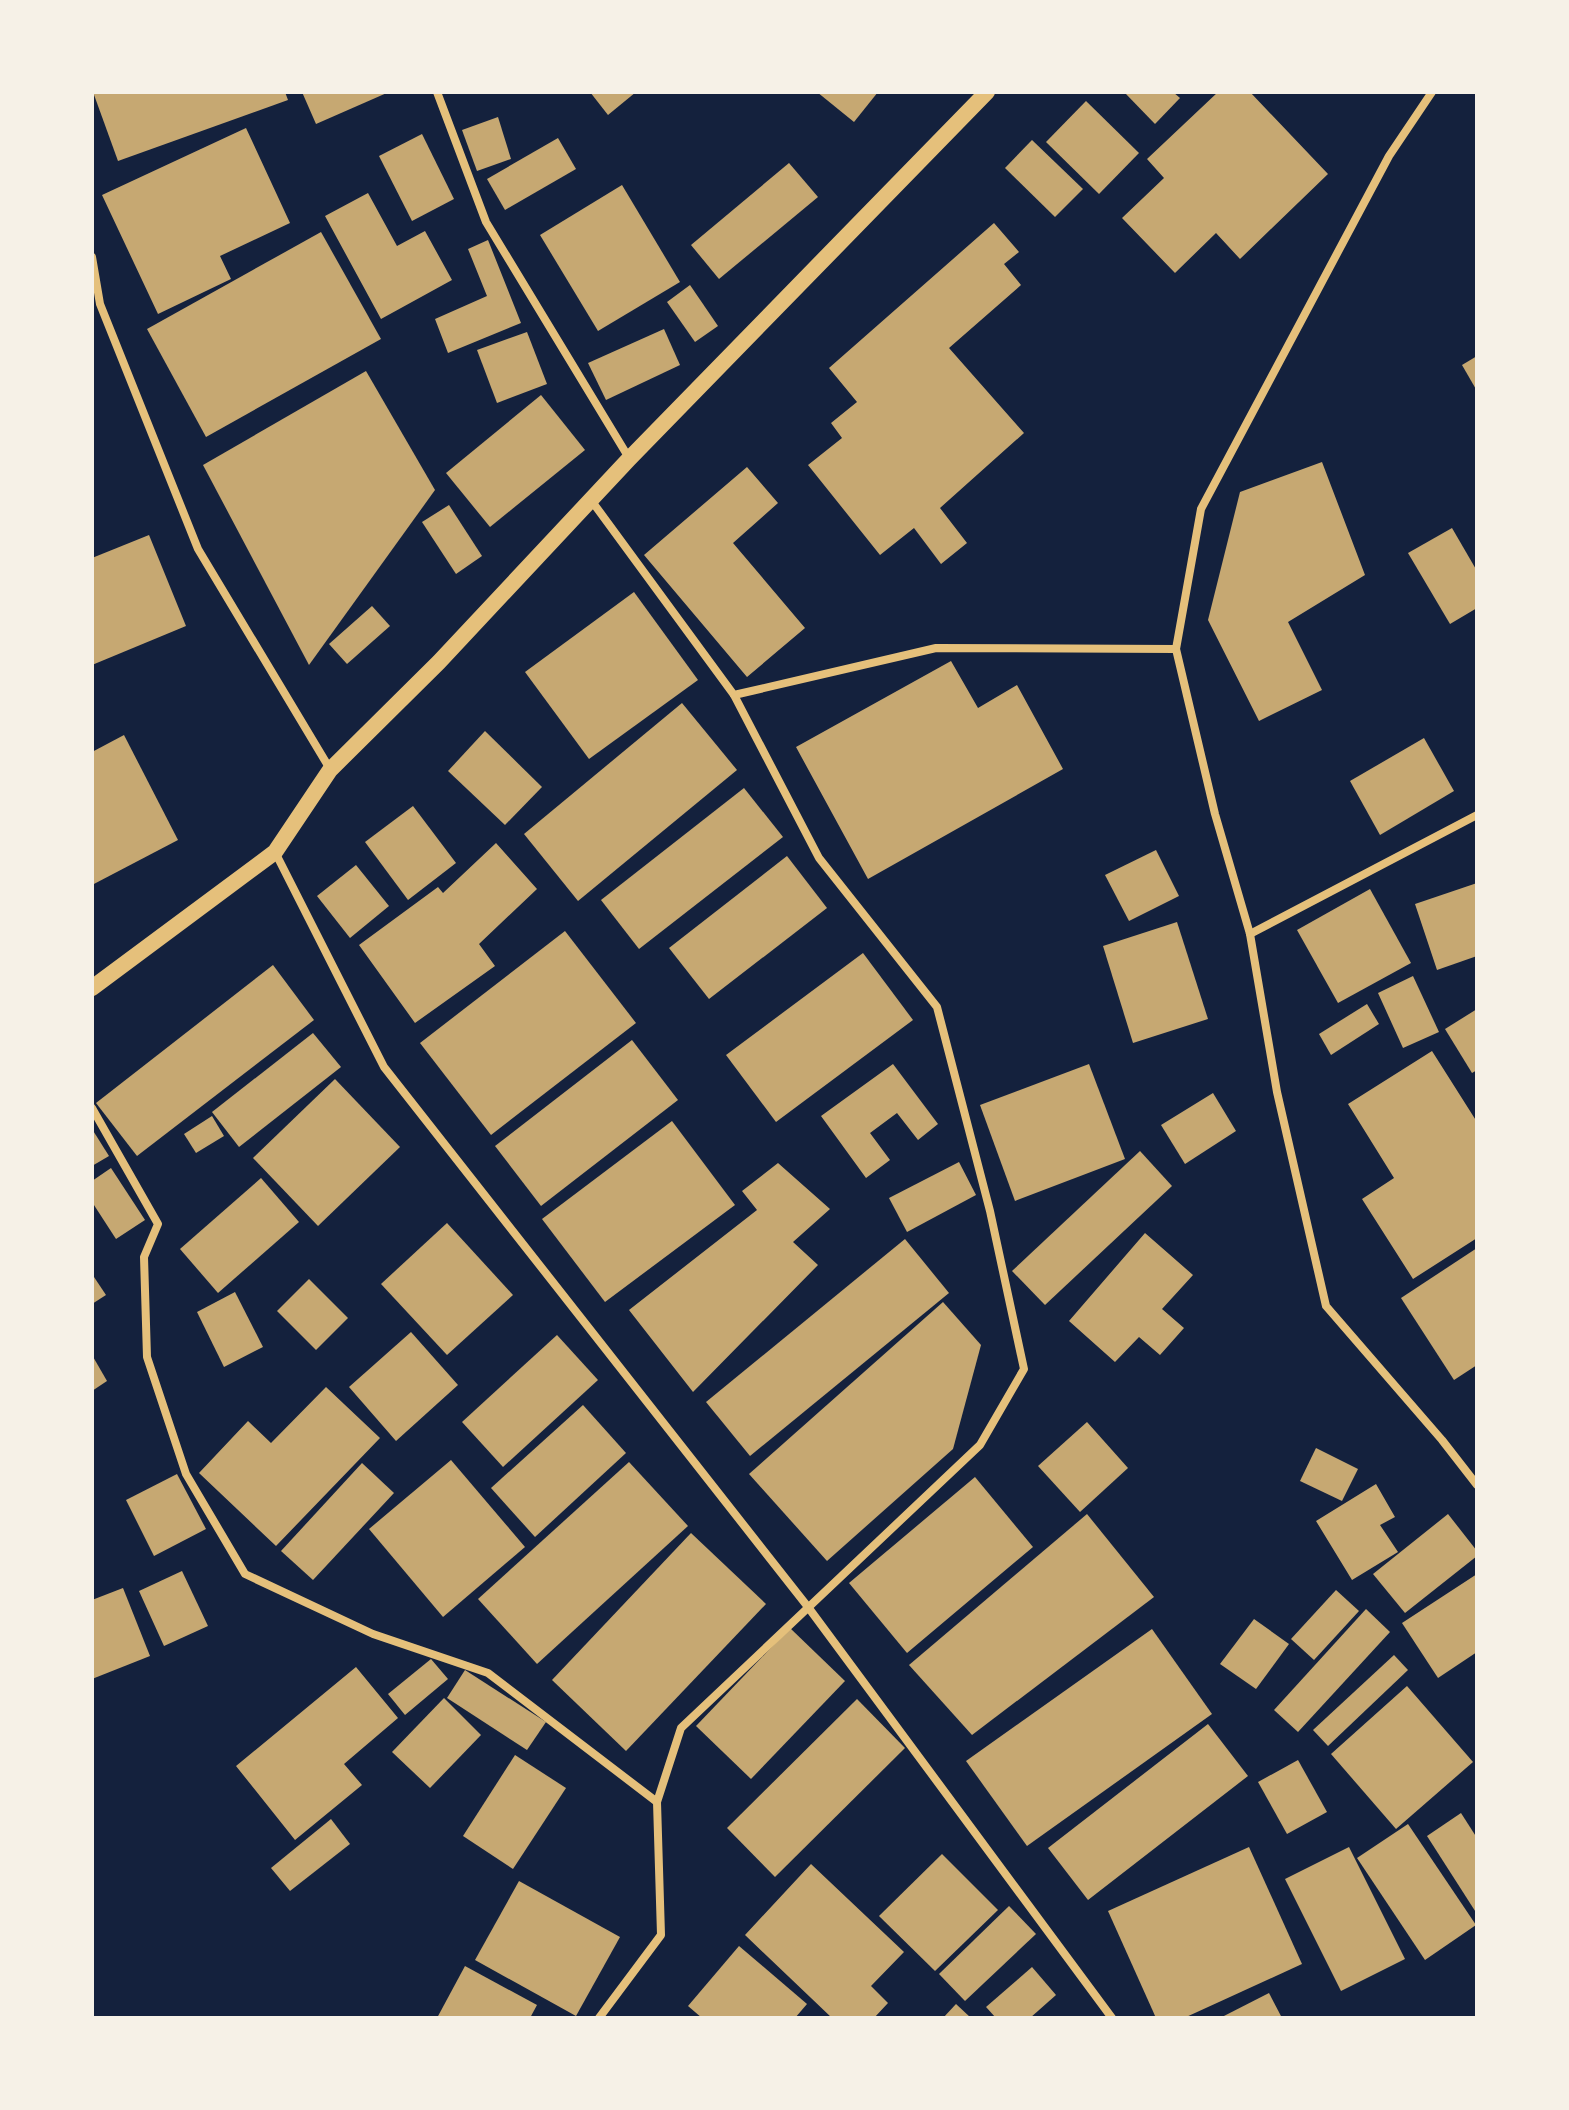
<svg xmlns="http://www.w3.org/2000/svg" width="1569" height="2110" font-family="'Public Sans',sans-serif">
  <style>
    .building { fill: #c6a872 }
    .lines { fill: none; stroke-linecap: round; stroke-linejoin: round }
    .minor { stroke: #e5c07b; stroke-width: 8 }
    .secondary { stroke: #e5c07b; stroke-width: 16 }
  </style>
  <rect width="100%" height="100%" fill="#14213d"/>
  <!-- building -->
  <g class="building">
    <path d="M 93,92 L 285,92 L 288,100 L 118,161 Z"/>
    <path d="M 302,92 L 389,92 L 316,124 Z"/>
    <path d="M 590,92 L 636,92 L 608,115 Z"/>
    <path d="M 817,92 L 878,92 L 854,122 Z"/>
    <path d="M 1124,92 L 1173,92 L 1180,98 L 1155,124 Z"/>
    <path d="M 1218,92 L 1250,92 L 1328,174 L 1240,259 L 1216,233 L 1175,273 L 1122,218 L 1164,178 L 1147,159 Z"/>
    <path d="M 1086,101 L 1139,153 L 1099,194 L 1046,142 Z"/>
    <path d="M 498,117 L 511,159 L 477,171 L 462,130 Z"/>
    <path d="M 246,128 L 290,223 L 220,256 L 231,279 L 158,314 L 102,195 Z"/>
    <path d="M 422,134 L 454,199 L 412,221 L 379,156 Z"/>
    <path d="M 558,138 L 576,169 L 505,210 L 487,179 Z"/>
    <path d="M 1032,140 L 1083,189 L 1055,217 L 1005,168 Z"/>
    <path d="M 789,163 L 818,197 L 719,279 L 691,245 Z"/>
    <path d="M 622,185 L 680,282 L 598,331 L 540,235 Z"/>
    <path d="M 368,193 L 397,246 L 425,231 L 452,280 L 381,319 L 325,216 Z"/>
    <path d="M 994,223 L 1019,252 L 1004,264 L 1021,285 L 949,348 L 1024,433 L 940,508 L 967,543 L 941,564 L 914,528 L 880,555 L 808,465 L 842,438 L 831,423 L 857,402 L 829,368 Z"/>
    <path d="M 321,232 L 381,339 L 206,437 L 147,329 Z"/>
    <path d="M 488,240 L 521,323 L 448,353 L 435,319 L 487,296 L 468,249 Z"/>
    <path d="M 690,285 L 718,326 L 695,342 L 667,302 Z"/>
    <path d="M 664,329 L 680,365 L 606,400 L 588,363 Z"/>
    <path d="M 527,332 L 547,384 L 497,403 L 477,350 Z"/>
    <path d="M 1477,356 L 1477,391 L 1462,365 Z"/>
    <path d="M 366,371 L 435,490 L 309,665 L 203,465 Z"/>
    <path d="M 541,395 L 585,450 L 490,527 L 446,473 Z"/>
    <path d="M 1322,462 L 1365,575 L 1288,622 L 1322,690 L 1259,721 L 1208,620 L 1240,492 Z"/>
    <path d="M 747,467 L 778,503 L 733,543 L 805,628 L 747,677 L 644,555 Z"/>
    <path d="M 449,505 L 482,556 L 456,574 L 422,522 Z"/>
    <path d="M 1452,528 L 1477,571 L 1477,608 L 1450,624 L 1408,553 Z"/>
    <path d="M 149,535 L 186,626 L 92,665 L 92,558 Z"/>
    <path d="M 634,592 L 698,680 L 589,759 L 525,672 Z"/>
    <path d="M 372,606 L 390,626 L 347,664 L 329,644 Z"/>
    <path d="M 951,661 L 978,708 L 1017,685 L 1063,769 L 868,879 L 796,747 Z"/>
    <path d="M 682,703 L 737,770 L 578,901 L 524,834 Z"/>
    <path d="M 485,731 L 542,787 L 505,825 L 448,771 Z"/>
    <path d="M 124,735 L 178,840 L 92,885 L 92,752 Z"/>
    <path d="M 1424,738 L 1454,791 L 1380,835 L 1350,781 Z"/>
    <path d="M 744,788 L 783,837 L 639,949 L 601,900 Z"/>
    <path d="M 413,806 L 456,863 L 408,900 L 365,842 Z"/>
    <path d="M 496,843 L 537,889 L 479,944 L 495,966 L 415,1023 L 359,945 L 438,887 L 443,893 Z"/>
    <path d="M 1156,850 L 1179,896 L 1129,921 L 1105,875 Z"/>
    <path d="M 787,856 L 827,908 L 709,999 L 669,948 Z"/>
    <path d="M 356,865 L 389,906 L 350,938 L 317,896 Z"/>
    <path d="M 1477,883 L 1477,956 L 1437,970 L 1415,904 Z"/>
    <path d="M 1370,889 L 1411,963 L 1338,1003 L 1297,930 Z"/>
    <path d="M 1177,922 L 1208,1019 L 1133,1043 L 1103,946 Z"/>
    <path d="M 565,931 L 636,1023 L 491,1135 L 420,1043 Z"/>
    <path d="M 863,953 L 913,1020 L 776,1122 L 726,1055 Z"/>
    <path d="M 273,965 L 314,1020 L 137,1156 L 96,1103 Z"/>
    <path d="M 1413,976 L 1439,1032 L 1403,1048 L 1378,993 Z"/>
    <path d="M 1367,1004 L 1379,1024 L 1331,1055 L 1319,1034 Z"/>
    <path d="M 1477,1009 L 1477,1070 L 1472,1073 L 1445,1029 Z"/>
    <path d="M 313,1033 L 341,1067 L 239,1147 L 212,1112 Z"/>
    <path d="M 632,1040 L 678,1100 L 541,1206 L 495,1146 Z"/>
    <path d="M 1432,1051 L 1477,1122 L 1477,1238 L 1413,1279 L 1362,1199 L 1394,1178 L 1348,1104 Z"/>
    <path d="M 893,1064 L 938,1124 L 918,1140 L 897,1113 L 870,1133 L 890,1160 L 866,1178 L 821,1116 Z"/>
    <path d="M 1089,1064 L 1125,1159 L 1015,1201 L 980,1105 Z"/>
    <path d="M 335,1079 L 400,1147 L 318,1226 L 253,1158 Z"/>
    <path d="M 1213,1093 L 1236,1131 L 1185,1164 L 1161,1125 Z"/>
    <path d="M 212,1116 L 224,1136 L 196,1153 L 184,1134 Z"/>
    <path d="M 672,1121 L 735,1205 L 605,1302 L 542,1219 Z"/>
    <path d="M 92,1129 L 109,1156 L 92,1166 Z"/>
    <path d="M 1140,1151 L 1172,1186 L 1045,1305 L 1012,1271 Z"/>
    <path d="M 959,1162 L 976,1195 L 907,1232 L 889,1198 Z"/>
    <path d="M 778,1163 L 830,1209 L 793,1242 L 818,1265 L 693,1392 L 629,1310 L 757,1210 L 742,1191 Z"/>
    <path d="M 111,1168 L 145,1220 L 116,1239 L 92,1202 L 92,1181 Z"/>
    <path d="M 261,1178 L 299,1222 L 218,1293 L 180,1249 Z"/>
    <path d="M 447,1223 L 513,1295 L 447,1355 L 381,1284 Z"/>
    <path d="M 1145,1233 L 1193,1275 L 1162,1309 L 1184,1328 L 1160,1355 L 1139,1337 L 1115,1362 L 1069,1321 Z"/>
    <path d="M 905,1239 L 949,1293 L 750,1456 L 706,1402 Z"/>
    <path d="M 1477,1248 L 1477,1365 L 1454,1380 L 1401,1298 Z"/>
    <path d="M 92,1274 L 106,1295 L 92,1304 Z"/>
    <path d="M 309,1279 L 348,1318 L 316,1350 L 277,1311 Z"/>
    <path d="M 235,1292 L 263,1347 L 224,1367 L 197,1312 Z"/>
    <path d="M 943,1302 L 981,1345 L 953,1449 L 827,1561 L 749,1474 Z"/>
    <path d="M 411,1332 L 458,1385 L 396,1441 L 349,1387 Z"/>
    <path d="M 557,1335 L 598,1380 L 503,1467 L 462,1422 Z"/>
    <path d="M 92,1355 L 107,1381 L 92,1391 Z"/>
    <path d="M 326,1387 L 380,1438 L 276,1546 L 199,1473 L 248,1421 L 271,1443 Z"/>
    <path d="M 583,1405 L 626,1453 L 535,1537 L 491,1488 Z"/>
    <path d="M 1087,1422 L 1128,1468 L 1080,1512 L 1038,1466 Z"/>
    <path d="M 1316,1448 L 1358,1469 L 1342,1501 L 1300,1481 Z"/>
    <path d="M 451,1460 L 525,1547 L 443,1617 L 369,1529 Z"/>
    <path d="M 629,1462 L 688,1526 L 537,1664 L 478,1599 Z"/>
    <path d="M 362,1463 L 394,1493 L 313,1580 L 281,1551 Z"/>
    <path d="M 177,1474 L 206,1529 L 154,1556 L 126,1500 Z"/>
    <path d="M 975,1477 L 1033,1547 L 907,1653 L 849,1583 Z"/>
    <path d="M 1376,1484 L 1395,1517 L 1380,1525 L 1398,1552 L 1352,1580 L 1316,1521 Z"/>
    <path d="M 1087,1514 L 1154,1597 L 972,1735 L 909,1665 Z"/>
    <path d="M 1448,1514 L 1477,1551 L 1477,1556 L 1405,1613 L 1373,1574 Z"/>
    <path d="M 691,1533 L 766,1604 L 626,1751 L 552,1680 Z"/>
    <path d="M 182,1571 L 208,1626 L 164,1646 L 139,1591 Z"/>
    <path d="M 1477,1574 L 1477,1652 L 1438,1678 L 1402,1623 Z"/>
    <path d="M 123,1588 L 150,1656 L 92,1679 L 92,1600 Z"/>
    <path d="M 1336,1590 L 1359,1611 L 1314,1660 L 1291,1639 Z"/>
    <path d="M 1366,1609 L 1390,1632 L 1298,1732 L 1274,1710 Z"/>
    <path d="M 1254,1619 L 1289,1644 L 1256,1689 L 1220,1664 Z"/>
    <path d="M 790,1628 L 845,1681 L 751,1779 L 696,1726 Z"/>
    <path d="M 1152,1629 L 1212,1714 L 1027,1846 L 966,1761 Z"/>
    <path d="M 1394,1655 L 1408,1670 L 1328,1746 L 1313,1730 Z"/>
    <path d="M 431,1659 L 448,1679 L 405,1715 L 388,1694 Z"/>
    <path d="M 356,1667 L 398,1718 L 344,1764 L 362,1785 L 295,1840 L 236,1766 Z"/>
    <path d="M 465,1670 L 546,1722 L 527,1750 L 447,1698 Z"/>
    <path d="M 1407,1686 L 1473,1762 L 1396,1829 L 1331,1754 Z"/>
    <path d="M 444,1698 L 481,1735 L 430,1788 L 392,1752 Z"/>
    <path d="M 857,1699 L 905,1748 L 775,1877 L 727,1828 Z"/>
    <path d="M 1208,1724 L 1248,1776 L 1088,1900 L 1048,1848 Z"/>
    <path d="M 515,1755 L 566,1788 L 513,1869 L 463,1836 Z"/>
    <path d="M 1298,1760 L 1327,1812 L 1287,1834 L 1258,1782 Z"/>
    <path d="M 1461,1813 L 1477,1838 L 1477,1914 L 1427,1836 Z"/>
    <path d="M 331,1819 L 350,1844 L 290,1891 L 271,1868 Z"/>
    <path d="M 1408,1824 L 1476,1925 L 1425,1960 L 1357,1858 Z"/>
    <path d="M 1249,1847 L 1302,1964 L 1184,2018 L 1156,2018 L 1108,1911 Z"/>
    <path d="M 1349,1847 L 1405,1959 L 1341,1991 L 1285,1879 Z"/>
    <path d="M 942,1854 L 998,1910 L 935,1971 L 879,1916 Z"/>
    <path d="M 811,1864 L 904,1952 L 871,1986 L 888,2003 L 874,2018 L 832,2018 L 745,1935 Z"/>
    <path d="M 519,1881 L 620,1937 L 576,2016 L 475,1960 Z"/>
    <path d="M 1009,1906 L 1036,1934 L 965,2001 L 939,1974 Z"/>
    <path d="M 739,1946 L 807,2004 L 795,2018 L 702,2018 L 688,2006 Z"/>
    <path d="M 465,1966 L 537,2005 L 530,2018 L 437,2018 Z"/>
    <path d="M 1032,1967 L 1056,1995 L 1030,2018 L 996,2018 L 986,2007 Z"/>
    <path d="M 1269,1993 L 1282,2018 L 1220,2018 Z"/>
    <path d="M 956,2004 L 971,2018 L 943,2018 Z"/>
  </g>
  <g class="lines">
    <!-- minor -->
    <g class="minor">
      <path d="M 437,92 L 486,222 L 629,458"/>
      <path d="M 1432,92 L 1389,156 L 1201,509 L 1176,649 L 1215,814 L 1250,934 L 1277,1092 L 1326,1306 L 1442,1440 L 1477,1485"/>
      <path d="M 92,257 L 100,304 L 198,549 L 330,769"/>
      <path d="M 591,500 L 734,695 L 936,648 L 1176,649"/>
      <path d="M 275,852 L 384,1067 L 808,1607 L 1112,2018"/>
      <path d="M 1250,934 L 1477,815"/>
      <path d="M 92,1108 L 158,1224 L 144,1257 L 147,1357 L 186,1474 L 245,1574 L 373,1634 L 488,1673 L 657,1802 L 661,1935 L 599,2018"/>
      <path d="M 657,1802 L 681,1728 L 980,1445 L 1024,1369 L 990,1211 L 937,1007 L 819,858 L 734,695"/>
    </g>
    <!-- secondary -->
    <path class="secondary" d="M 92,988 L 275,852 L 330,770 L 439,662 L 629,459 L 987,92"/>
  </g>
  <!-- border -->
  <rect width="1569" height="2110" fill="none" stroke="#f6f1e7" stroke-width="188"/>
</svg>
